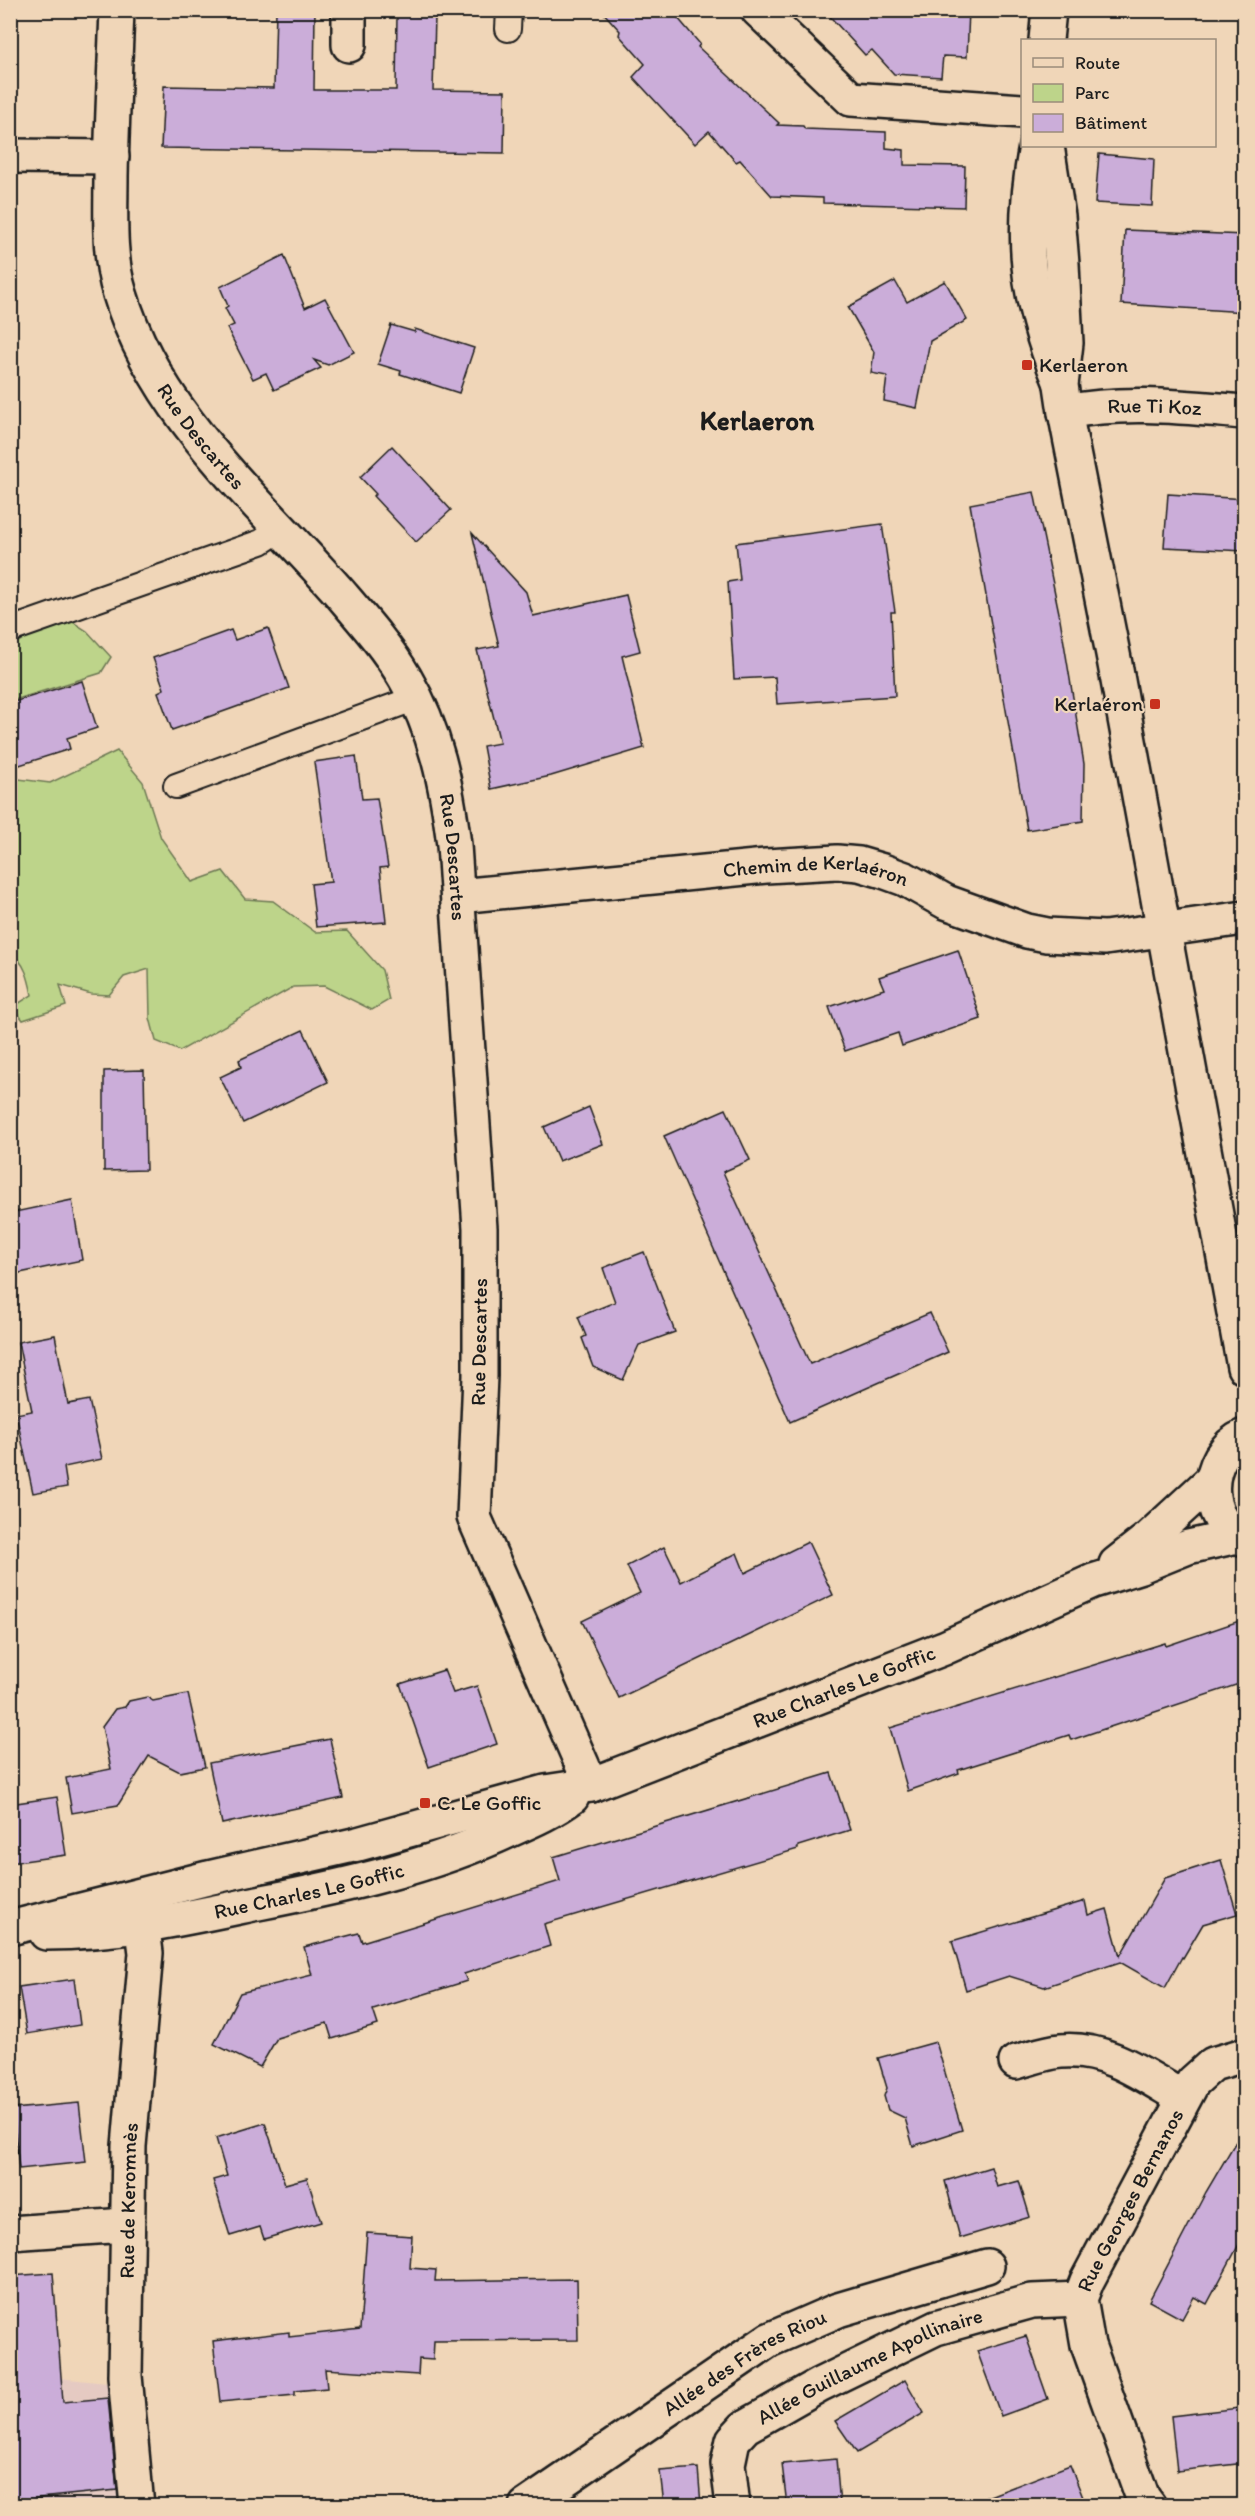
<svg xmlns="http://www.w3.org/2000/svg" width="1255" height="2516" font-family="Itim,sans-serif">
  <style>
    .built { fill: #e5cac2 }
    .green { fill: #bdd48a; stroke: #6c7853; stroke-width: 1.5 }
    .building { fill: #cbadd9; stroke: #1c1c1c; stroke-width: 1.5 }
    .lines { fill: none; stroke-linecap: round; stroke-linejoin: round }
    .lane-casing { stroke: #1c1c1c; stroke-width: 28 }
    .street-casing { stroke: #1c1c1c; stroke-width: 38 }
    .secondary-casing { stroke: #1c1c1c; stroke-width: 38 }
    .lane { stroke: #f0d6b8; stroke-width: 24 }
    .street { stroke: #f0d6b8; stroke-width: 33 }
    .secondary { stroke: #f0d6b8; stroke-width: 33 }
    .poi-dot { fill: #c8321e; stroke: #f0d6b8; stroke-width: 2 }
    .labels { text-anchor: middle; stroke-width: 4.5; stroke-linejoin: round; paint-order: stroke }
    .poi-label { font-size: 21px; fill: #1c1c1c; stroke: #f0d6b8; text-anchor: start }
    .street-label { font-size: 21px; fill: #1c1c1c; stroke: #f0d6b8 }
    .district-label { font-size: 27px; font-weight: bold; fill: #1c1c1c; stroke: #f0d6b8 }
  </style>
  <rect width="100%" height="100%" fill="#f0d6b8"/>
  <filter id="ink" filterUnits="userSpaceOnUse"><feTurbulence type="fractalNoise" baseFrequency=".0167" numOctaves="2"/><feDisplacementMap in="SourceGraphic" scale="12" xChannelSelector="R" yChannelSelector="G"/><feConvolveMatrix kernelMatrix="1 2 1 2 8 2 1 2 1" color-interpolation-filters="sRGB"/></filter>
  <g filter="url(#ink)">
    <!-- built -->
    <path class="built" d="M 10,2373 L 107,2383 L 120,2505 L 11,2505 Z"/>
    <!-- green -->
    <g class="green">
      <path d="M 65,617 L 87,631 L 111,657 L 101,673 L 11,701 L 11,634 Z"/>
      <path d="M 117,751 L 143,782 L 161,838 L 192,882 L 223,871 L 245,899 L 273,901 L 315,932 L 347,931 L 382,970 L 389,1000 L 372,1010 L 324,986 L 293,987 L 180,1051 L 156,1041 L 150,1018 L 149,969 L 124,977 L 109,995 L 91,994 L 60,985 L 66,1006 L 23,1020 L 13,1007 L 32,995 C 29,980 25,961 11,954 L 11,778 L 50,783 Z"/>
    </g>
    <!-- building -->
    <g class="building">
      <path d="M 276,10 L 315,10 L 314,90 L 396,90 L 397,14 L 435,17 L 433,90 L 505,91 L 504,153 L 161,148 L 164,86 L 274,88 Z"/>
      <path d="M 601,10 L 671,10 L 700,44 L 698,47 L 779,123 L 777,125 L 803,126 L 805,129 L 886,132 L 886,148 L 904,150 L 904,165 L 965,166 L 964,207 L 823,203 L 823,198 L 772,196 L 740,160 L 736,162 L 709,131 L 695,144 L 633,77 L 645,64 L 619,35 L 620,31 Z"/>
      <path d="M 824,10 L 969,10 L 967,57 L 943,56 L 941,77 L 894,74 L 872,50 L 865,55 Z"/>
      <path d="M 1099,154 L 1154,159 L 1152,206 L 1095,203 Z"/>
      <path d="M 1125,230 L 1245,235 L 1245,312 L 1121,304 Z"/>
      <path d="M 284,255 L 305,308 L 325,298 L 354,352 L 328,365 L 314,360 L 321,368 L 274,390 L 266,373 L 253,379 L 227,328 L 234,325 L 225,308 L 228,306 L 220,287 Z"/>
      <path d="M 895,281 L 907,302 L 945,281 L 967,320 L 930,341 L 917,408 L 884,401 L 887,376 L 871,373 L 874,352 L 848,307 Z"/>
      <path d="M 391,325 L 415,332 L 415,329 L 474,348 L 459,393 L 400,374 L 401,371 L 378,364 Z"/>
      <path d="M 392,446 L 451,510 L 416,542 L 373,496 L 376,494 L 360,477 Z"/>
      <path d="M 1034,492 L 1059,613 L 1084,764 L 1083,821 L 1027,830 L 970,504 Z"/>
      <path d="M 1168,494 L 1245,499 L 1245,551 L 1164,547 Z"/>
      <path d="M 882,524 L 895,612 L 891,612 L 895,696 L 777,704 L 775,677 L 734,679 L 728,582 L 740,580 L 736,543 Z"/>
      <path d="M 472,533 L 526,592 L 533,616 L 626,595 L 640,651 L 622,656 L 644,748 L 551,776 L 491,789 L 483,746 L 500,743 L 477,650 L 499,646 Z"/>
      <path d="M 268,628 L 289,688 L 172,730 L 158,692 L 164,689 L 153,658 L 231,630 L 235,640 Z"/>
      <path d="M 82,681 L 97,728 L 67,738 L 70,749 L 10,768 L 10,703 Z"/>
      <path d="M 356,756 L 362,799 L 377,798 L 388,867 L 380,868 L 386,922 L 316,927 L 311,884 L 331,882 L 314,762 Z"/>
      <path d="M 958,950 L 981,1019 L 902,1046 L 898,1033 L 845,1051 L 829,1007 L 884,989 L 879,977 Z"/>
      <path d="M 303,1030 L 328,1082 L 243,1123 L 220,1077 L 241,1067 L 239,1060 Z"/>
      <path d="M 144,1070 L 146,1170 L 104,1171 L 104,1071 Z"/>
      <path d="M 589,1107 L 603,1144 L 559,1161 L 544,1127 Z"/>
      <path d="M 726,1109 L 750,1160 L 723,1172 L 810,1364 L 930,1313 L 948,1352 L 790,1422 L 664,1136 Z"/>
      <path d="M 72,1200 L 82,1260 L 10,1275 L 10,1213 Z"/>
      <path d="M 644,1252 L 675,1332 L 639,1345 L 623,1380 L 593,1367 L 582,1338 L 586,1336 L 578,1317 L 615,1302 L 603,1268 Z"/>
      <path d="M 55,1335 L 68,1404 L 89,1400 L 102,1459 L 64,1467 L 67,1487 L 33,1493 L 16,1414 L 32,1411 L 18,1342 Z"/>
      <path d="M 808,1542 L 833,1595 L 619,1698 L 582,1621 L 640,1593 L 627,1566 L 664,1547 L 681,1582 L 737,1553 L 745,1573 Z"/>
      <path d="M 1245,1619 L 1245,1682 L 1071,1740 L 1069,1735 L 958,1770 L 959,1773 L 908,1791 L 890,1728 L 1165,1643 L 1166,1646 Z"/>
      <path d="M 444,1670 L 453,1693 L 477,1686 L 497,1744 L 429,1767 L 400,1684 Z"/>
      <path d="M 188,1694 L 205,1767 L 180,1772 L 149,1756 L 118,1805 L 72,1813 L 66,1778 L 111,1769 L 102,1727 L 115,1709 L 125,1707 L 129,1701 L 147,1697 L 153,1701 Z"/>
      <path d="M 330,1739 L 343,1798 L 222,1824 L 209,1763 Z"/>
      <path d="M 831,1773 L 850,1830 L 798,1846 L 798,1849 L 544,1924 L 550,1946 L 464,1974 L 467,1981 L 373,2010 L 378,2025 L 332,2039 L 327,2023 L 277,2038 L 260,2067 L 214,2044 L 240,1993 L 312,1975 L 304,1947 L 359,1933 L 362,1942 L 560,1881 L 553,1857 Z"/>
      <path d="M 57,1797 L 66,1855 L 10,1863 L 10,1804 Z"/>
      <path d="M 1221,1860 L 1237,1914 L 1203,1924 L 1183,1958 L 1182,1957 L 1165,1988 L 1120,1962 L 1044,1987 L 1009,1976 L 966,1990 L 952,1941 L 1085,1901 L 1088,1915 L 1107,1909 L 1120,1956 L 1165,1878 Z"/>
      <path d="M 74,1979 L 80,2025 L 27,2034 L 19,1987 Z"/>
      <path d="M 936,2042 L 962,2130 L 913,2146 L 905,2118 L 888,2110 L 884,2096 L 887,2088 L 878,2058 Z"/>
      <path d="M 79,2103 L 86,2162 L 19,2169 L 13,2109 Z"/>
      <path d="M 265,2123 L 285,2184 L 307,2178 L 321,2222 L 264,2239 L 260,2227 L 230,2236 L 213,2180 L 227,2176 L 216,2138 Z"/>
      <path d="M 1245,2126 L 1245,2233 L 1207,2304 L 1194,2297 L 1182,2319 L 1149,2301 L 1206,2192 Z"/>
      <path d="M 991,2167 L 997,2187 L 1019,2181 L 1030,2217 L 960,2238 L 945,2181 Z"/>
      <path d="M 367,2233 L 412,2236 L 410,2268 L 436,2270 L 435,2281 L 577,2279 L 578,2340 L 434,2341 L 433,2360 L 419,2359 L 418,2375 L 325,2369 L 327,2388 L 295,2391 L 295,2395 L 220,2402 L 213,2341 L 289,2332 L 289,2337 L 360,2329 Z"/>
      <path d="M 53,2273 L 63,2402 L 108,2398 L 117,2490 L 10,2501 L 10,2276 Z"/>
      <path d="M 1026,2336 L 1048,2399 L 1001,2416 L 977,2351 Z"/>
      <path d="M 905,2380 L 924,2413 L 857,2453 L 835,2421 Z"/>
      <path d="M 1239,2408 L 1245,2463 L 1177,2471 L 1171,2416 Z"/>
      <path d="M 836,2459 L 840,2505 L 787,2505 L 782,2464 Z"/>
      <path d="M 1070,2465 L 1086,2505 L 974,2505 L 974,2502 Z"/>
      <path d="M 698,2468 L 701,2505 L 664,2505 L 660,2471 Z"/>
    </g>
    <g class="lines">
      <!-- lane casing -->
      <g class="lane-casing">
        <g id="lane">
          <path d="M 508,29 L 509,10"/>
          <path d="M 10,630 L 261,542 L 281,529"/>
          <path d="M 176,786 L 416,698"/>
        </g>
      </g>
      <!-- street casing -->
      <g class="street-casing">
        <g id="street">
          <path id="s1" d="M 117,10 C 115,66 112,121 111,176 C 111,215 108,256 120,294 C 156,415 258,500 339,592 C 363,620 387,647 405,678 C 436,730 447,787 454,845 L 480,1228 L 480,1376 L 474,1517 L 591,1785"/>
          <path d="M 758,10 L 851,99 L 1022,111"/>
          <path d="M 1046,40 L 1049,10"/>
          <path d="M 349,45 L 349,10"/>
          <path d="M 1036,146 C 1020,233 1025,298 1060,381"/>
          <path d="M 1047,146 L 1058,216 L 1062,264 L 1066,343 L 1061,385 L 1065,412 L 1114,659 L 1244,1367"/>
          <path d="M 10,156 L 112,157"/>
          <path id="s2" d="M 1065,412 C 1126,400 1184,407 1244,412"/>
          <path id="s3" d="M 458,896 L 766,866 L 837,862 L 859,864 L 883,871 L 905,879 L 946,902 L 1027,931 L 1047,935 L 1105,938 L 1244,918"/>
          <path d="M 1016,2062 C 1031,2058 1046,2052 1061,2051 C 1107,2047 1145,2076 1183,2098"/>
          <path d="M 10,2233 L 126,2225"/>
          <path id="s4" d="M 137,2506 L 125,2376 L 129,2146 L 146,1953 L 139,1898"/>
          <path id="s5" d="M 526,2506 L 769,2340 L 838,2310 L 987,2266"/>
          <path id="s6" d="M 733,2506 L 728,2464 L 733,2440 L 745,2427 L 819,2385 L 936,2328 L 1032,2301 L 1080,2299"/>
          <path id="s7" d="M 1149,2506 L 1143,2498 L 1088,2345 L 1080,2299 L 1087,2281 L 1193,2082 L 1213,2064 L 1244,2055"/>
        </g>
      </g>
      <!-- secondary casing -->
      <g class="secondary-casing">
        <g id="secondary">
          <path d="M 1244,1436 C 1203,1455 1201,1521 1244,1539"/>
          <path d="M 1116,1564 L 1149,1538 L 1212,1480"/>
          <path id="s8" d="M 10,1928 L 208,1878 L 358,1844 L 545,1792 L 591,1785 L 944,1648 L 1093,1581 L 1141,1566 L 1188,1547 L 1238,1536"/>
          <path id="s9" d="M 46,1933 C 121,1933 186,1918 258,1903 C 345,1886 431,1867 512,1829 C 533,1820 553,1811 572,1797"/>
        </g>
      </g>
      <!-- lane -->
      <use href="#lane" class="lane"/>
      <!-- street -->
      <use href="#street" class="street"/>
      <!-- secondary -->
      <use href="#secondary" class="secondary"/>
    </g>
  </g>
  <!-- markers -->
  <g class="poi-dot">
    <rect x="1021" y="359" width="12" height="12" rx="3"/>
    <rect x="1149" y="698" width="12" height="12" rx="3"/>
    <rect x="419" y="1797" width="12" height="12" rx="3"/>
  </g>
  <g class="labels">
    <!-- poi labels -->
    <g class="poi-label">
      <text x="1039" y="372">Kerlaeron</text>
      <text x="1143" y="711" text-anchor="end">Kerlaéron</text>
      <text x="437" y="1810">C. Le Goffic</text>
    </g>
    <!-- street labels -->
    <g class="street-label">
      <text dy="7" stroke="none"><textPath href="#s2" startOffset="90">Rue Ti Koz</textPath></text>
      <text dy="7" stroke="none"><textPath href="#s1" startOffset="450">Rue Descartes</textPath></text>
      <text dy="7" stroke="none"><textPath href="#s1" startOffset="954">Rue Descartes</textPath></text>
      <text dy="7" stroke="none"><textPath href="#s3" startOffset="360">Chemin de Kerlaéron</textPath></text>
      <text transform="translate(479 1342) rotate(-89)" y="7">Rue Descartes</text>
      <text dy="7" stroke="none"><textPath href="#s8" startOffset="870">Rue Charles Le Goffic</textPath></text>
      <text dy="7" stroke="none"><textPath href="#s9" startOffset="267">Rue Charles Le Goffic</textPath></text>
      <text dy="7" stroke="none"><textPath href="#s7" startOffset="330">Rue Georges Bernanos</textPath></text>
      <text dy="7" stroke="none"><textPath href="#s4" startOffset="306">Rue de Keromnès</textPath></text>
      <text dy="7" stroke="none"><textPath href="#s5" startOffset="262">Allée des Frères Riou</textPath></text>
      <text dy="7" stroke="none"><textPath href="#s6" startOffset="224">Allée Guillaume Apollinaire</textPath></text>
    </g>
    <!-- district labels -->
    <g class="district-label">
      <text x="757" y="430">Kerlaeron</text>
    </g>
  </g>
  <!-- margin -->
  <rect width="1255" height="2516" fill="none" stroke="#f0d6b8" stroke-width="36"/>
  <rect x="18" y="18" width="1219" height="2480" fill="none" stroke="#1c1c1c" stroke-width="2" filter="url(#ink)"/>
  <!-- legend -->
  <rect x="1021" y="39" width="195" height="108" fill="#f0d6b8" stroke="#9b8c7a" stroke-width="1.5"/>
  <rect x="1033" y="58" width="30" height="9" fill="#f0d6b8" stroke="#9b8c7a" stroke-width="1.5"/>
  <text x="1075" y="69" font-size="18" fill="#1c1c1c">Route</text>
  <rect x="1033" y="84" width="30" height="18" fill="#bdd48a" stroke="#9b8c7a" stroke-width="1.5"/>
  <text x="1075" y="99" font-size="18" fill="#1c1c1c">Parc</text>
  <rect x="1033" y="114" width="30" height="18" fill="#cbadd9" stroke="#9b8c7a" stroke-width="1.5"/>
  <text x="1075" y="129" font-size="18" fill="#1c1c1c">Bâtiment</text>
</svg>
